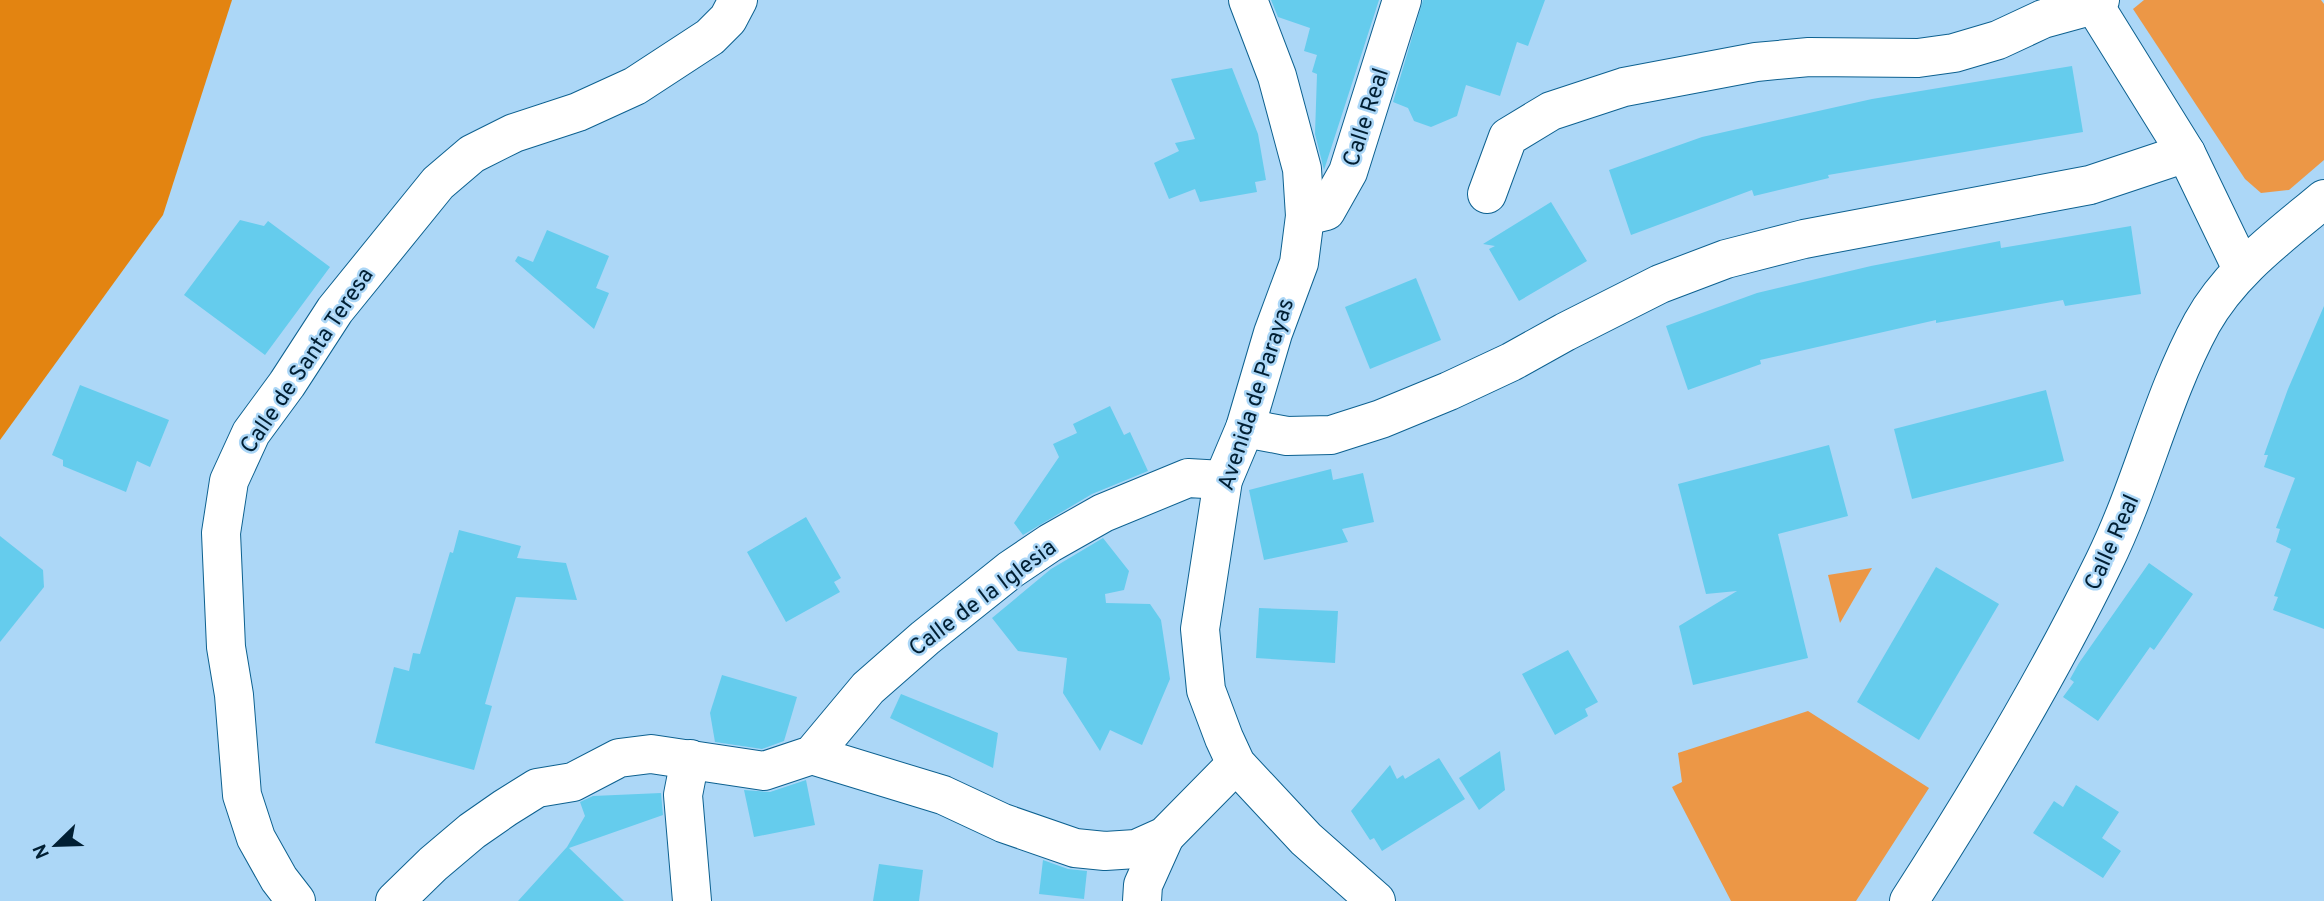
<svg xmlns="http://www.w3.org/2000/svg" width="2324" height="901" font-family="Overpass,sans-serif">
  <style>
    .green { fill: #ec9746 }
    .forest { fill: #e38411 }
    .building { fill: #65cced }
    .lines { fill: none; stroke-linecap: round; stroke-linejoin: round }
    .street-casing { stroke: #0d6190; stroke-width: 40 }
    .secondary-casing { stroke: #0d6190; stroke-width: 40 }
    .street { stroke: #fff; stroke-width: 38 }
    .secondary { stroke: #fff; stroke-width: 38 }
    .labels { text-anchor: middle; stroke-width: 5; stroke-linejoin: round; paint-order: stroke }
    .street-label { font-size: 23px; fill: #011f33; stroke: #acd7f7 }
  </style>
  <rect width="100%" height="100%" fill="#acd7f7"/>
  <!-- green -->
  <g class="green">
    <path d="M 2144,0 L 2321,0 L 2324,4 L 2324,160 L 2289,190 L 2261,193 L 2245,179 L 2133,9 Z"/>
    <path d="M 1872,568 L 1840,623 L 1828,575 Z"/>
    <path d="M 1808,711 L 1929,788 L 1856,901 L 1731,901 L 1672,787 L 1682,782 L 1678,753 Z"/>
  </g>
  <!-- forest -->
  <path class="forest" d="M 0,0 L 232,0 L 163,215 L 0,440 Z"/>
  <!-- building -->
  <g class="building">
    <path d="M 1271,0 L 1379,0 L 1324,170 L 1315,134 L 1317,74 L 1312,72 L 1317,55 L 1304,51 L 1310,28 L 1278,17 Z"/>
    <path d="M 1423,0 L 1545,0 L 1528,46 L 1517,42 L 1500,96 L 1466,85 L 1457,116 L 1431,127 L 1414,121 L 1408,108 L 1393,102 Z"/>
    <path d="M 2072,66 L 2083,132 L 1828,175 L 1829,178 L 1754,196 L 1752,190 L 1631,235 L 1609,170 L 1702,137 L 1872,99 Z"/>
    <path d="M 1232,68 L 1258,134 L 1266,180 L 1255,182 L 1257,192 L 1200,202 L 1195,189 L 1169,199 L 1154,163 L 1179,151 L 1175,143 L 1195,139 L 1171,79 Z"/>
    <path d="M 1551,202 L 1587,261 L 1519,301 L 1489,249 L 1495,246 L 1483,244 Z"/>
    <path d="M 240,220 L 264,226 L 268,221 L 330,267 L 265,355 L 184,295 Z"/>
    <path d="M 2131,226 L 2141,294 L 2065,306 L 2063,300 L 1936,323 L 1936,320 L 1760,360 L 1761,364 L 1688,390 L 1666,326 L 1757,293 L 1871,266 L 2000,241 L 2001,248 Z"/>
    <path d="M 547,230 L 609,256 L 596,288 L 609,293 L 594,329 L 515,261 L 518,256 L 533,262 Z"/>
    <path d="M 1416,278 L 1441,340 L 1370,369 L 1345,307 Z"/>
    <path d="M 2324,306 L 2324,629 L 2273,610 L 2278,597 L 2274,596 L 2291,549 L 2276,542 L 2280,529 L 2276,528 L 2295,478 L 2264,467 L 2268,455 L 2264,455 L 2288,389 Z"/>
    <path d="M 80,385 L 169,420 L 150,467 L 137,461 L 126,492 L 63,466 L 63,460 L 52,455 Z"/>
    <path d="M 2046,390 L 2064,461 L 1912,499 L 1894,429 Z"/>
    <path d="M 1110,406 L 1124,435 L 1130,432 L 1148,471 L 1092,494 L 1023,535 L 1014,523 L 1059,457 L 1053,444 L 1077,433 L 1073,424 Z"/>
    <path d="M 1829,445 L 1848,516 L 1778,534 L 1808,658 L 1693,685 L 1679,626 L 1737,591 L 1706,594 L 1678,484 Z"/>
    <path d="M 1331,469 L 1333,480 L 1363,473 L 1374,522 L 1342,529 L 1348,542 L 1264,560 L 1249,490 Z"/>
    <path d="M 806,517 L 841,578 L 834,582 L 840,592 L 786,622 L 747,552 Z"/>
    <path d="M 459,530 L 521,546 L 517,558 L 566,563 L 577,600 L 516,597 L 485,704 L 492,706 L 474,770 L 375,743 L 394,667 L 409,671 L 413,653 L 420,654 L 450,552 L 453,553 Z"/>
    <path d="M 0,536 L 43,570 L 44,587 L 0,642 Z"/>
    <path d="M 1103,538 L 1129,571 L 1124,590 L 1105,594 L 1106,603 L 1150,604 L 1161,620 L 1170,679 L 1142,745 L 1110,730 L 1100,751 L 1063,693 L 1067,658 L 1018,651 L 992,618 L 1051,569 Z"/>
    <path d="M 2149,563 L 2193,594 L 2154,650 L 2150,647 L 2098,721 L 2063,697 L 2074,682 L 2070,679 L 2079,663 Z"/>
    <path d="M 1936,567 L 1999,604 L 1919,740 L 1857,702 Z"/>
    <path d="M 1259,608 L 1338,611 L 1335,663 L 1256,658 Z"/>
    <path d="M 1568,650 L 1598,702 L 1585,709 L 1588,716 L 1555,735 L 1522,674 Z"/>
    <path d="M 722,675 L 797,697 L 784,741 L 762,749 L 715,742 L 710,713 Z"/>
    <path d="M 901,694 L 998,733 L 993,768 L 890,718 Z"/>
    <path d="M 1500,751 L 1505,790 L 1479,810 L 1459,778 Z"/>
    <path d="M 1439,758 L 1465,799 L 1382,851 L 1374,838 L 1370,840 L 1351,811 L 1390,765 L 1397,779 L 1403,775 L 1405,779 Z"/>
    <path d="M 806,780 L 815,825 L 754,837 L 744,790 L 770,792 Z"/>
    <path d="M 2076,785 L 2119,812 L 2102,838 L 2121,851 L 2103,878 L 2033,833 L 2054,801 L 2063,807 Z"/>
    <path d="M 661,793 L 663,815 L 569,848 L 624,901 L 518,901 L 567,847 L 585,816 L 580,802 L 593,796 Z"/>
    <path d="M 1043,860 L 1068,869 L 1087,871 L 1084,899 L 1039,894 Z"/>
    <path d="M 879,864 L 923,870 L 919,901 L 873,901 Z"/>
  </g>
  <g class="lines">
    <!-- street casing -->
    <g class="street-casing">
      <g id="street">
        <path d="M 2091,0 L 2186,153 L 2242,269"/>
        <path d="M 1487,194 L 1508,137 L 1551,111 L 1624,87 L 1756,62 L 1809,57 L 1918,58 L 1954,53 L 1998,40 L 2043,19 L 2094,5 L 2100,0"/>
        <path d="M 1305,216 L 1326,211 L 1348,172 L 1402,0"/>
        <path d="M 1245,428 L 1287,436 L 1331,435 L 1381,419 L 1449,391 L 1511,362 L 1565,332 L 1660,284 L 1726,259 L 1804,239 L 2090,185 L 2186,153"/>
        <path d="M 812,755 L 943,795 L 1003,823 L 1075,848 L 1105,851 L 1136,849 L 1165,836 L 1236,764"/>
        <path d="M 690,759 L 683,795 L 692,901"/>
        <path d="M 296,901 L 279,879 L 256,838 L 242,795 L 234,695 L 226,647 L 221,533 L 229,481 L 251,433 L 287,384 L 335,310 L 438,183 L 472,154 L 514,133 L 578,112 L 635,86 L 710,37 L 728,19 L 738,0"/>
        <path d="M 395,901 L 433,864 L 472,831 L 505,808 L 537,788 L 573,782 L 619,758 L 651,754 L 764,771 L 812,755 L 868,688 L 925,638 L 1010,570 L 1050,543 L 1103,513 L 1188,478 L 1223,480"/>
        <path d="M 1142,901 L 1143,885 L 1165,836"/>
        <path d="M 1909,901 C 1980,791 2047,679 2104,562 C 2142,485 2161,398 2202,323 C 2231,271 2280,236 2324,199"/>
      </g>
    </g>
    <!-- secondary casing -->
    <g class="secondary-casing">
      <path id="secondary" d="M 1248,0 L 1277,76 L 1302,169 L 1305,216 L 1299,263 L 1273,333 L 1245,428 L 1223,480 L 1200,629 L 1206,690 L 1224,738 L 1236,764 L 1306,839 L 1376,901"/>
    </g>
    <!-- street -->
    <use href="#street" class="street"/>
    <!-- secondary -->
    <use href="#secondary" class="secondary"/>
  </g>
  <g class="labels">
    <!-- street labels -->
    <g class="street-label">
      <text transform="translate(1365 117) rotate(-72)" y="8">Calle Real</text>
      <text transform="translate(306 360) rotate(-56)" y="8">Calle de Santa Teresa</text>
      <text transform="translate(1255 394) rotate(-72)" y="8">Avenida de Parayas</text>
      <text transform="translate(2111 542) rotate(-66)" y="8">Calle Real</text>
      <text transform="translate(982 597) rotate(-37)" y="8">Calle de la Iglesia</text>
    </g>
  </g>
  <!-- north arrow -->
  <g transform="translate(56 845) rotate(247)" stroke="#acd7f7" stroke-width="5" paint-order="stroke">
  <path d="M0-5L12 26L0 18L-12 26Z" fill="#011f33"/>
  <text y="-10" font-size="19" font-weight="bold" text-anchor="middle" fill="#011f33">N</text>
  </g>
</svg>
